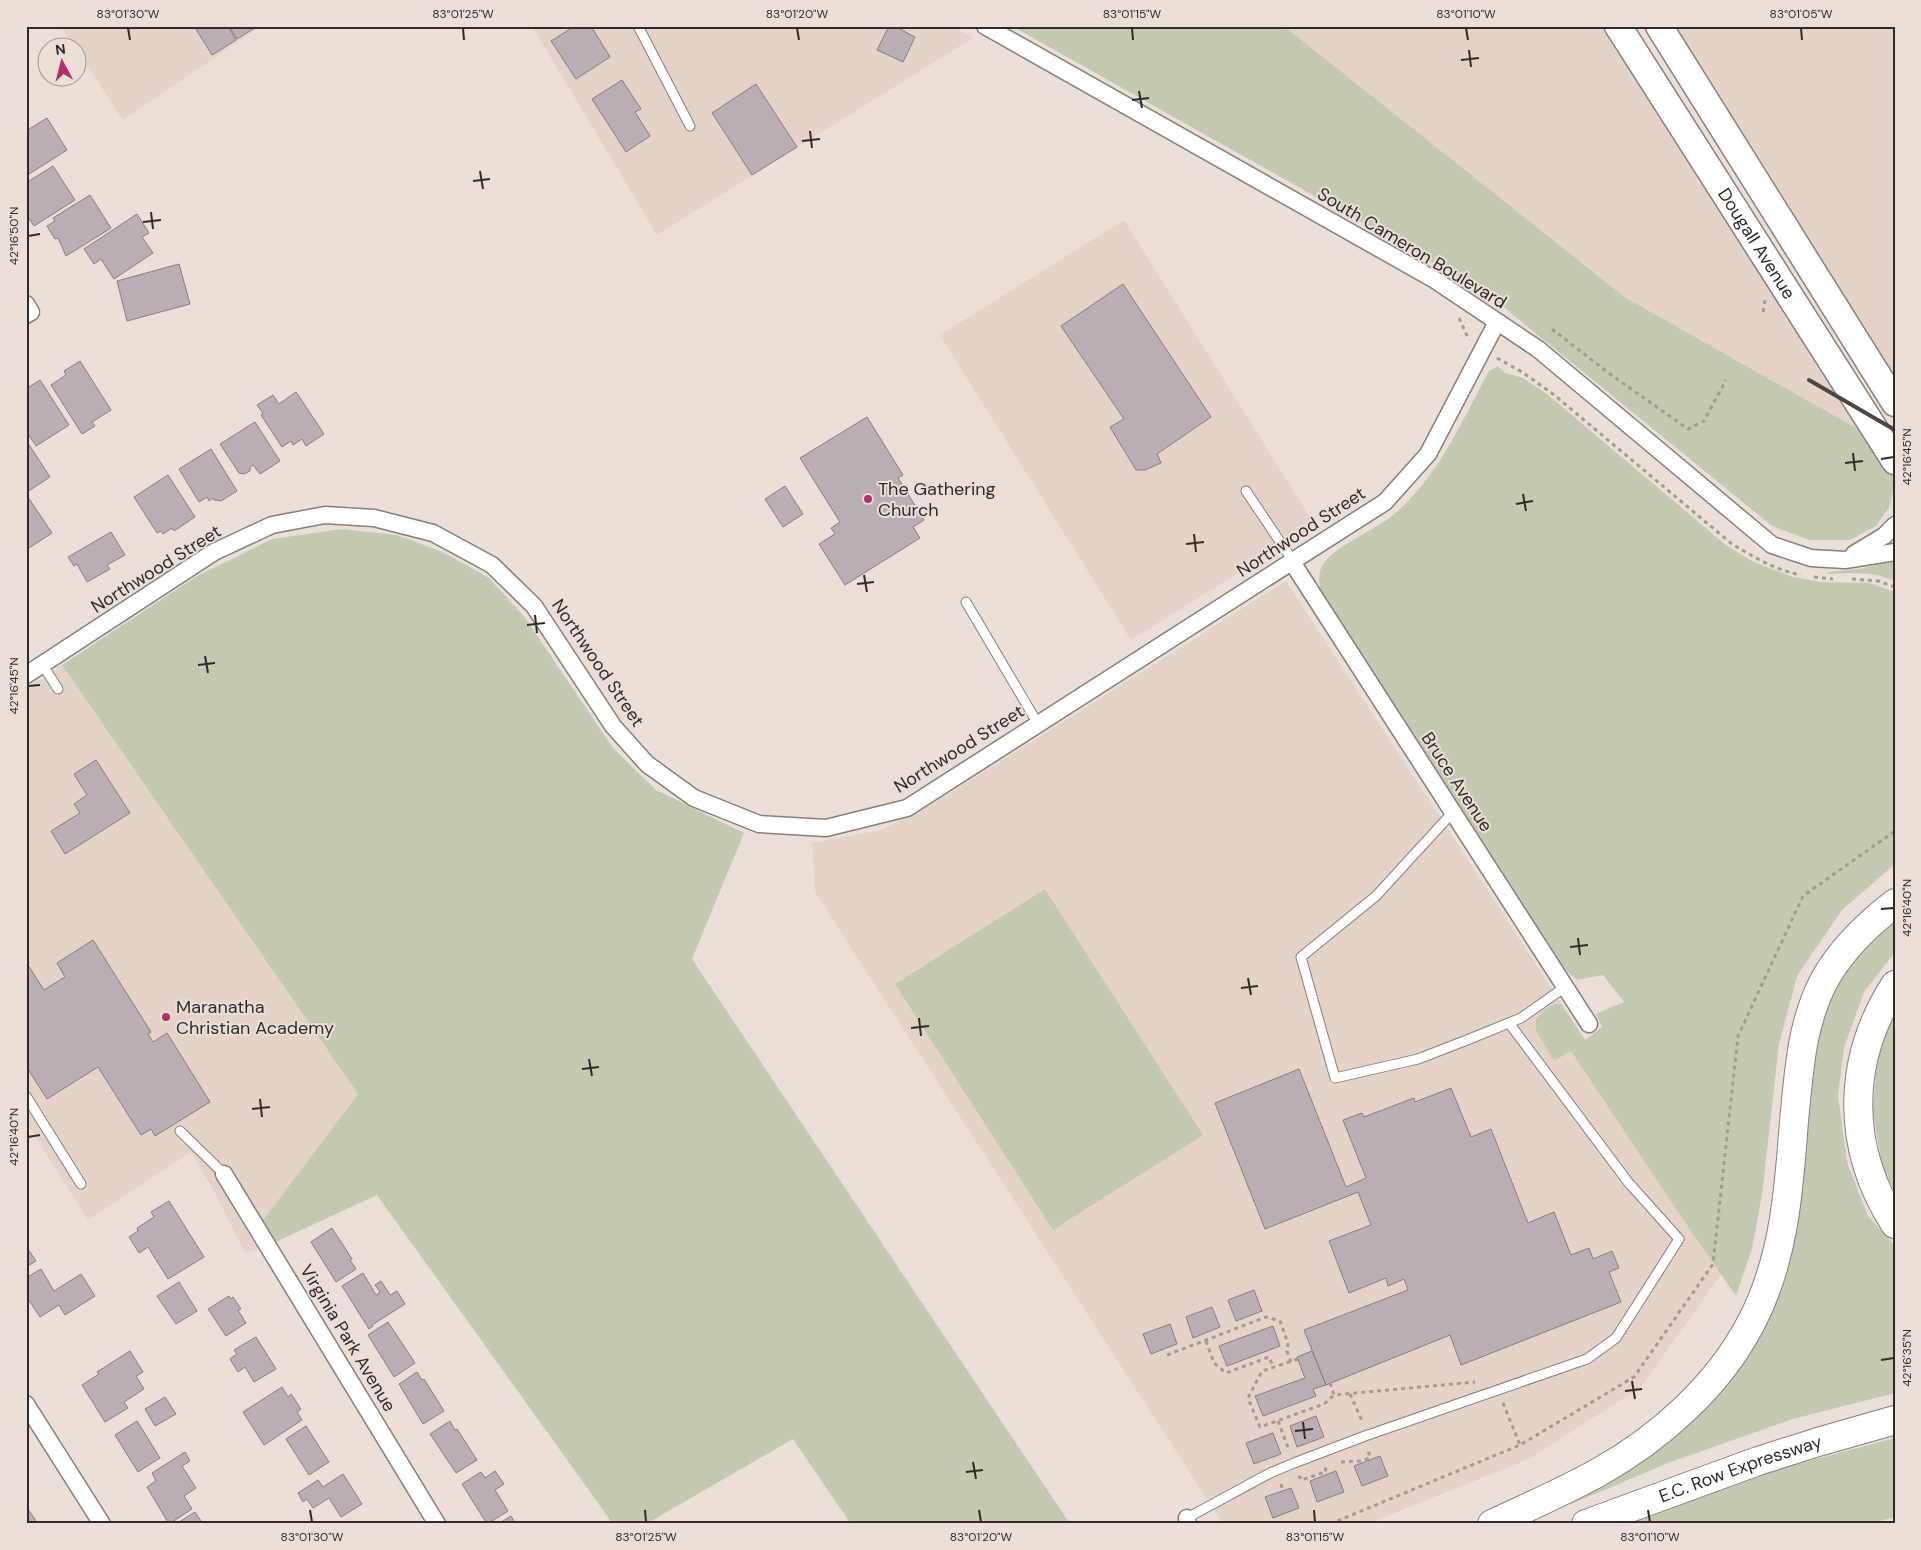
<svg xmlns="http://www.w3.org/2000/svg" width="1921" height="1550" font-family="'DM Sans',sans-serif">
  <style>
    .built { fill: #e5d3c8 }
    .green { fill: #c4cab2 }
    .building { fill: #bbafb6; stroke: #887d83 }
    .lines { fill: none; stroke-linecap: round; stroke-linejoin: round }
    .service-casing { stroke: #897e78; stroke-width: 11 }
    .minor-casing { stroke: #897e78; stroke-width: 19 }
    .primary-casing { stroke: #897e78; stroke-width: 29 }
    .motorway-casing { stroke: #897e78; stroke-width: 30 }
    .path { stroke: #a49a95; stroke-width: 3; stroke-dasharray: 4 4; stroke-linecap: butt }
    .service { stroke: #fff; stroke-width: 9 }
    .minor { stroke: #fff; stroke-width: 16 }
    .primary { stroke: #fff; stroke-width: 26 }
    .motorway { stroke: #fff; stroke-width: 28 }
    .rail { stroke: #4d4744; stroke-width: 4 }
    .ticks { fill: none; stroke: #302b28; stroke-width: 2 }
    .poi-dot { fill: #b42d6e; stroke: #ebdfd8; stroke-width: 2 }
    .labels { text-anchor: middle; stroke-width: 4; stroke-linejoin: round; paint-order: stroke }
    .street-label { font-size: 18px; fill: #302b28; stroke: #ebdfd8 }
    .poi-label { font-size: 18px; fill: #302b28; stroke: #ebdfd8; text-anchor: start }
    .neatline { fill: none; stroke: #302b28; stroke-width: 2 }
    .ticks-label { font-size: 12px; text-anchor: middle; fill: #302b28 }
  </style>
  <rect width="100%" height="100%" fill="#ebdfd8"/>
  <!-- built -->
  <g class="built">
    <path d="M 60,26 L 261,26 L 123,120 L 78,52 L 78,48 L 74,47 Z"/>
    <path d="M 532,26 L 952,26 L 973,38 L 657,235 Z"/>
    <path d="M 1284,26 L 1606,26 L 1867,434 L 1626,298 Z"/>
    <path d="M 1670,26 L 1895,26 L 1895,379 Z"/>
    <path d="M 1124,220 L 1315,525 L 1131,640 L 940,335 Z"/>
    <path d="M 1286,581 L 1730,1262 L 1641,1387 L 1529,1459 L 1367,1524 L 1223,1524 L 815,892 L 812,843 L 881,830 L 928,807 Z"/>
    <path d="M 62,665 L 358,1094 L 267,1215 L 256,1227 L 267,1246 L 245,1253 L 216,1195 L 191,1152 L 88,1220 L 26,1122 L 26,689 Z"/>
  </g>
  <!-- green -->
  <g class="green">
    <path d="M 1012,26 L 1284,26 L 1626,298 L 1867,434 L 1895,479 L 1890,506 L 1876,526 L 1850,540 L 1809,540 L 1772,526 L 1485,292 Z"/>
    <path d="M 1498,366 L 1505,373 L 1523,378 L 1547,394 L 1727,546 L 1754,562 L 1793,577 L 1821,582 L 1870,583 L 1895,592 L 1895,864 L 1842,910 L 1797,976 L 1779,1044 L 1762,1195 L 1752,1249 L 1736,1296 L 1678,1212 L 1571,1051 L 1554,1061 L 1536,1031 L 1536,1020 C 1544,1010 1548,1004 1561,1004 L 1585,1040 L 1602,1027 L 1596,1014 L 1624,1002 L 1603,975 L 1577,980 L 1560,965 L 1323,596 C 1319,586 1317,576 1322,566 C 1331,548 1375,530 1392,516 C 1438,478 1462,421 1489,371 Z"/>
    <path d="M 341,529 L 397,535 L 445,553 L 489,578 L 526,619 L 613,748 L 656,790 L 744,833 L 692,959 L 1070,1524 L 851,1524 L 793,1439 L 646,1524 L 613,1524 L 377,1195 L 267,1246 L 256,1227 L 267,1215 L 358,1094 L 62,665 L 197,576 L 272,539 Z"/>
    <path d="M 1895,560 L 1895,581 C 1873,571 1852,573 1828,574 L 1828,572 L 1859,569 Z"/>
    <path d="M 1045,889 L 1203,1135 L 1053,1230 L 895,984 Z"/>
    <path d="M 1895,913 L 1895,952 L 1864,992 L 1844,1048 L 1838,1096 L 1847,1162 L 1868,1216 L 1895,1246 L 1895,1393 L 1793,1419 L 1668,1463 L 1569,1505 L 1568,1497 L 1740,1357 L 1822,1016 L 1842,974 Z"/>
    <path d="M 1895,1013 L 1895,1192 L 1882,1165 L 1873,1111 L 1878,1046 Z"/>
    <path d="M 1895,1438 L 1895,1517 L 1869,1524 L 1631,1524 L 1771,1471 Z"/>
  </g>
  <!-- building -->
  <g class="building">
    <path d="M 194,26 L 228,26 L 236,40 L 212,55 Z"/>
    <path d="M 229,26 L 258,26 L 237,39 Z"/>
    <path d="M 575,26 L 591,26 L 610,57 L 576,79 L 551,41 Z"/>
    <path d="M 889,26 L 894,26 L 915,37 L 903,62 L 877,50 Z"/>
    <path d="M 622,80 L 641,109 L 635,112 L 650,136 L 626,152 L 592,99 Z"/>
    <path d="M 756,84 L 797,147 L 752,175 L 712,113 Z"/>
    <path d="M 47,118 L 67,150 L 26,176 L 26,131 Z"/>
    <path d="M 53,166 L 75,200 L 34,226 L 26,214 L 26,183 Z"/>
    <path d="M 90,195 L 111,228 L 66,256 L 58,238 L 55,239 L 47,226 L 55,221 L 53,218 Z"/>
    <path d="M 137,214 L 149,233 L 142,237 L 153,253 L 114,279 L 101,259 L 94,264 L 84,249 Z"/>
    <path d="M 179,264 L 190,304 L 127,321 L 117,281 Z"/>
    <path d="M 1123,284 L 1211,417 L 1157,454 L 1161,463 L 1145,470 L 1136,470 L 1110,427 L 1124,419 L 1061,326 Z"/>
    <path d="M 80,361 L 111,410 L 92,422 L 95,426 L 82,434 L 51,385 L 66,375 L 64,371 Z"/>
    <path d="M 40,380 L 69,425 L 36,446 L 26,431 L 26,389 Z"/>
    <path d="M 296,392 L 324,434 L 306,446 L 302,439 L 293,445 L 291,441 L 282,447 L 261,415 L 263,413 L 257,405 L 273,395 L 279,404 Z"/>
    <path d="M 867,417 L 903,475 L 898,478 L 924,520 L 913,527 L 920,538 L 845,585 L 819,544 L 835,534 L 831,528 L 840,522 L 800,458 Z"/>
    <path d="M 255,422 L 280,461 L 260,474 L 253,465 L 250,467 L 250,471 L 244,474 L 239,473 L 220,444 Z"/>
    <path d="M 26,440 L 50,477 L 27,492 L 26,491 Z"/>
    <path d="M 211,449 L 237,491 L 221,501 L 214,500 L 213,498 L 209,501 L 207,497 L 199,502 L 179,469 Z"/>
    <path d="M 168,475 L 195,517 L 174,531 L 172,528 L 163,534 L 161,531 L 157,533 L 134,497 Z"/>
    <path d="M 785,486 L 803,514 L 783,527 L 765,499 Z"/>
    <path d="M 28,497 L 52,533 L 26,550 L 26,499 Z"/>
    <path d="M 111,532 L 125,555 L 107,565 L 110,569 L 87,582 L 77,564 L 74,566 L 68,557 Z"/>
    <path d="M 96,760 L 130,813 L 65,854 L 51,831 L 80,813 L 74,804 L 87,795 L 74,774 Z"/>
    <path d="M 93,940 L 151,1032 L 148,1034 L 153,1042 L 167,1033 L 210,1102 L 155,1136 L 151,1129 L 141,1135 L 98,1067 L 47,1099 L 26,1066 L 26,962 L 44,990 L 65,977 L 57,963 Z"/>
    <path d="M 1299,1069 L 1346,1187 L 1366,1178 L 1343,1120 L 1362,1113 L 1364,1117 L 1414,1098 L 1415,1102 L 1451,1088 L 1471,1137 L 1491,1129 L 1528,1223 L 1554,1212 L 1571,1255 L 1589,1248 L 1593,1259 L 1612,1251 L 1619,1268 L 1609,1272 L 1621,1302 L 1461,1365 L 1450,1335 L 1326,1385 L 1304,1330 L 1408,1290 L 1404,1279 L 1388,1286 L 1386,1278 L 1349,1293 L 1329,1241 L 1371,1225 L 1358,1192 L 1265,1229 L 1215,1103 Z"/>
    <path d="M 169,1201 L 204,1257 L 168,1279 L 148,1247 L 139,1253 L 129,1237 L 138,1231 L 137,1228 L 154,1217 L 151,1212 Z"/>
    <path d="M 332,1228 L 352,1259 L 350,1260 L 356,1269 L 336,1282 L 311,1242 Z"/>
    <path d="M 26,1246 L 36,1261 L 26,1267 Z"/>
    <path d="M 41,1269 L 54,1291 L 81,1274 L 95,1296 L 65,1315 L 59,1305 L 40,1317 L 26,1296 L 26,1278 Z"/>
    <path d="M 363,1273 L 376,1295 L 380,1292 L 375,1285 L 381,1281 L 390,1295 L 397,1291 L 405,1304 L 372,1325 L 373,1326 L 369,1329 L 342,1286 Z"/>
    <path d="M 179,1282 L 197,1311 L 176,1324 L 157,1296 Z"/>
    <path d="M 1254,1290 L 1262,1311 L 1236,1321 L 1228,1300 Z"/>
    <path d="M 229,1296 L 231,1299 L 233,1297 L 241,1309 L 238,1310 L 246,1323 L 226,1336 L 208,1309 Z"/>
    <path d="M 1212,1307 L 1220,1327 L 1193,1338 L 1186,1317 Z"/>
    <path d="M 388,1322 L 415,1363 L 394,1377 L 368,1335 Z"/>
    <path d="M 1170,1324 L 1177,1344 L 1151,1354 L 1143,1334 Z"/>
    <path d="M 1273,1326 L 1280,1346 L 1227,1366 L 1219,1346 Z"/>
    <path d="M 256,1337 L 276,1369 L 254,1382 L 245,1367 L 238,1372 L 230,1359 L 237,1354 L 234,1350 Z"/>
    <path d="M 130,1351 L 143,1372 L 136,1376 L 144,1389 L 124,1402 L 128,1408 L 105,1422 L 82,1385 L 99,1374 L 97,1372 Z"/>
    <path d="M 1312,1351 L 1326,1385 L 1313,1389 L 1316,1396 L 1263,1416 L 1255,1396 L 1305,1378 L 1297,1357 Z"/>
    <path d="M 417,1372 L 422,1380 L 424,1379 L 444,1411 L 423,1424 L 399,1384 Z"/>
    <path d="M 282,1387 L 288,1397 L 291,1394 L 301,1409 L 297,1412 L 302,1420 L 264,1445 L 243,1412 Z"/>
    <path d="M 165,1397 L 176,1414 L 155,1426 L 145,1409 Z"/>
    <path d="M 1316,1416 L 1324,1437 L 1297,1447 L 1290,1426 Z"/>
    <path d="M 137,1421 L 160,1458 L 138,1472 L 115,1435 Z"/>
    <path d="M 450,1421 L 455,1430 L 457,1429 L 477,1460 L 456,1473 L 430,1434 Z"/>
    <path d="M 306,1426 L 329,1462 L 309,1475 L 286,1439 Z"/>
    <path d="M 1273,1433 L 1281,1454 L 1254,1464 L 1246,1443 Z"/>
    <path d="M 185,1452 L 190,1461 L 182,1466 L 196,1488 L 184,1496 L 192,1509 L 169,1524 L 147,1487 L 156,1481 L 152,1473 Z"/>
    <path d="M 1380,1456 L 1388,1476 L 1362,1486 L 1354,1466 Z"/>
    <path d="M 495,1471 L 504,1484 L 495,1490 L 508,1511 L 487,1524 L 462,1484 L 481,1472 L 485,1478 Z"/>
    <path d="M 1336,1471 L 1344,1492 L 1317,1502 L 1310,1481 Z"/>
    <path d="M 343,1474 L 362,1504 L 341,1517 L 329,1498 L 313,1508 L 307,1499 L 303,1502 L 298,1493 L 318,1480 L 323,1487 Z"/>
    <path d="M 1291,1488 L 1299,1508 L 1273,1518 L 1265,1497 Z"/>
    <path d="M 26,1506 L 38,1524 L 26,1524 Z"/>
    <path d="M 195,1512 L 203,1524 L 176,1524 Z"/>
    <path d="M 511,1516 L 516,1524 L 498,1524 Z"/>
  </g>
  <g class="lines">
    <!-- service casing -->
    <g class="service-casing">
      <g id="service">
        <path d="M 638,26 L 690,126"/>
        <path d="M 1246,491 L 1293,561"/>
        <path d="M 966,602 L 1038,724"/>
        <path d="M 42,664 L 58,689"/>
        <path d="M 1453,812 L 1376,896 L 1301,957 L 1335,1078 L 1418,1059 L 1467,1040 L 1521,1018 L 1565,987"/>
        <path d="M 26,1096 L 81,1184"/>
        <path d="M 180,1131 L 224,1174"/>
        <path d="M 1187,1518 L 1270,1473 L 1294,1463 L 1365,1436 L 1587,1359 L 1616,1338 L 1679,1239 L 1628,1182 L 1509,1023"/>
      </g>
    </g>
    <!-- minor casing -->
    <g class="minor-casing">
      <g id="minor">
        <path d="M 985,26 L 1435,280 L 1538,349 L 1772,545 L 1811,558 L 1845,560 L 1895,552"/>
        <path d="M 26,304 L 31,312 L 26,315"/>
        <path d="M 1854,554 L 1884,536 L 1895,525"/>
        <path d="M 1292,562 L 1589,1024"/>
        <path d="M 26,675 L 214,552 L 272,525 L 325,515 L 374,518 L 433,533 L 492,565 L 534,606 L 613,726 L 647,764 L 694,798 L 759,824 L 826,828 L 907,808 L 1385,502 L 1428,454 L 1497,322"/>
        <path d="M 224,1174 L 437,1524"/>
        <path d="M 26,1404 L 102,1524"/>
        <path d="M 1187,1518 L 1188,1524"/>
      </g>
    </g>
    <!-- primary casing -->
    <g class="primary-casing">
      <g id="primary">
        <path id="s1" d="M 1618,26 L 1895,461"/>
        <path d="M 1659,26 L 1895,403"/>
      </g>
    </g>
    <!-- motorway casing -->
    <g class="motorway-casing">
      <g id="motorway">
        <path d="M 1895,985 C 1846,1061 1846,1148 1895,1224"/>
        <path d="M 1492,1524 C 1528,1507 1565,1491 1599,1472 C 1660,1438 1719,1385 1751,1323 C 1784,1261 1789,1190 1794,1121 C 1799,1072 1801,1023 1825,979 C 1842,948 1868,924 1895,903"/>
        <path id="s2" d="M 1586,1524 L 1758,1461 L 1818,1442 L 1895,1420"/>
      </g>
    </g>
    <!-- path -->
    <g class="path">
      <path d="M 1763,312 L 1765,300"/>
      <path d="M 1459,318 L 1469,340"/>
      <path d="M 1552,329 L 1610,374 L 1688,429 L 1704,421 L 1726,380"/>
      <path d="M 1497,358 L 1522,372 L 1553,394 L 1732,544 C 1754,557 1775,570 1801,575"/>
      <path d="M 1814,577 L 1833,579"/>
      <path d="M 1852,579 L 1878,581 L 1895,587"/>
      <path d="M 1206,1341 L 1214,1363 L 1226,1373 L 1269,1357 L 1273,1367"/>
      <path d="M 1167,1355 L 1266,1317 L 1280,1321 L 1288,1343 L 1287,1351 L 1291,1362"/>
      <path d="M 1298,1359 L 1262,1371 L 1248,1398 L 1260,1427 L 1324,1404 L 1334,1395"/>
      <path d="M 1330,1383 L 1334,1395 L 1475,1382"/>
      <path d="M 1350,1394 L 1363,1423"/>
      <path d="M 1503,1403 L 1520,1445"/>
      <path d="M 1278,1421 L 1289,1450"/>
      <path d="M 1341,1462 L 1360,1461 L 1370,1458 L 1368,1449"/>
      <path d="M 1298,1477 L 1300,1477 L 1301,1480 L 1326,1472 L 1325,1466"/>
      <path d="M 1281,1484 L 1283,1491"/>
      <path d="M 1330,1524 L 1520,1445 L 1634,1377 L 1713,1264 L 1738,1036 L 1803,896 L 1895,831"/>
    </g>
    <!-- service -->
    <use href="#service" class="service"/>
    <!-- minor -->
    <use href="#minor" class="minor"/>
    <!-- primary -->
    <use href="#primary" class="primary"/>
    <!-- motorway -->
    <use href="#motorway" class="motorway"/>
    <!-- rail -->
    <path class="rail" d="M 1809,380 L 1895,430"/>
  </g>
  <!-- ticks -->
  <path class="ticks" d="M 128,28 L 130,40M 463,28 L 464,40M 797,28 L 799,40M 1132,28 L 1133,40M 1466,28 L 1468,40M 1801,28 L 1802,40M 1469,50 L 1471,67M 1461,60 L 1479,58M 1139,91 L 1142,108M 1132,100 L 1149,98M 810,131 L 812,148M 802,141 L 820,139M 480,171 L 483,189M 473,181 L 490,179M 151,212 L 153,229M 143,222 L 161,220M 28,236 L 40,234M 1853,453 L 1855,471M 1881,459 L 1894,457M 1845,463 L 1863,461M 1523,494 L 1526,511M 1516,504 L 1533,501M 1194,534 L 1196,552M 1186,544 L 1204,542M 864,575 L 867,592M 857,584 L 874,582M 535,615 L 537,633M 527,625 L 545,623M 205,656 L 208,673M 198,665 L 215,663M 28,686 L 40,685M 1881,909 L 1894,908M 1578,938 L 1580,955M 1570,947 L 1588,945M 1248,978 L 1251,995M 1241,988 L 1258,986M 919,1018 L 921,1036M 911,1028 L 929,1026M 589,1059 L 592,1076M 582,1069 L 599,1067M 260,1099 L 262,1117M 252,1109 L 270,1107M 28,1137 L 40,1135M 1881,1360 L 1894,1358M 1632,1381 L 1635,1399M 1625,1391 L 1642,1389M 1303,1422 L 1305,1439M 1295,1431 L 1313,1429M 973,1462 L 976,1479M 966,1472 L 983,1470M 310,1510 L 312,1522M 645,1510 L 646,1522M 979,1510 L 981,1522M 1314,1510 L 1315,1522M 1648,1510 L 1650,1522"/>
  <!-- markers -->
  <g class="poi-dot">
    <circle cx="868" cy="499" r="5"/>
    <circle cx="166" cy="1017" r="5"/>
  </g>
  <g class="labels">
    <!-- street labels -->
    <g class="street-label">
      <text dy="6" stroke="none"><textPath href="#s1" startOffset="258">Dougall Avenue</textPath></text>
      <text transform="translate(1412 248) rotate(31)" y="6">South Cameron Boulevard</text>
      <text transform="translate(1301 532) rotate(-33)" y="6">Northwood Street</text>
      <text transform="translate(156 569) rotate(-32)" y="6">Northwood Street</text>
      <text transform="translate(598 663) rotate(56)" y="6">Northwood Street</text>
      <text transform="translate(959 749) rotate(-32)" y="6">Northwood Street</text>
      <text transform="translate(1457 782) rotate(57)" y="6">Bruce Avenue</text>
      <text transform="translate(348 1338) rotate(59)" y="6">Virginia Park Avenue</text>
      <text dy="6" stroke="none"><textPath href="#s2" startOffset="164">E.C. Row Expressway</textPath></text>
    </g>
    <!-- poi labels -->
    <g class="poi-label">
      <text x="878" y="495">The Gathering<tspan x="878" dy="21">Church</tspan></text>
      <text x="176" y="1013">Maranatha<tspan x="176" dy="21">Christian Academy</tspan></text>
    </g>
  </g>
  <!-- border -->
  <rect width="1921" height="1550" fill="none" stroke="#ebdfd8" stroke-width="55"/>
  <!-- north arrow -->
  <g transform="translate(62 62) rotate(353)"><circle r="24" fill="#ebdfd8" stroke="#a09792"/>
  <path d="M0-4L9 19L0 12L-9 19Z" fill="#b42d6e"/>
  <text y="-8" font-size="14" font-weight="bold" text-anchor="middle" fill="#302b28">N</text>
  </g>
  <rect x="28" y="28" width="1866" height="1494" class="neatline"/>
  <g class="ticks-label">
    <text x="128" y="18">83°01'30"W</text>
    <text x="463" y="18">83°01'25"W</text>
    <text x="797" y="18">83°01'20"W</text>
    <text x="1132" y="18">83°01'15"W</text>
    <text x="1466" y="18">83°01'10"W</text>
    <text x="1801" y="18">83°01'05"W</text>
    <text transform="translate(14 236) rotate(-90)" y="4">42°16'50"N</text>
    <text transform="translate(1907 457) rotate(-90)" y="4">42°16'45"N</text>
    <text transform="translate(14 686) rotate(-90)" y="4">42°16'45"N</text>
    <text transform="translate(1907 908) rotate(-90)" y="4">42°16'40"N</text>
    <text transform="translate(14 1137) rotate(-90)" y="4">42°16'40"N</text>
    <text transform="translate(1907 1358) rotate(-90)" y="4">42°16'35"N</text>
    <text x="312" y="1541">83°01'30"W</text>
    <text x="646" y="1541">83°01'25"W</text>
    <text x="981" y="1541">83°01'20"W</text>
    <text x="1315" y="1541">83°01'15"W</text>
    <text x="1650" y="1541">83°01'10"W</text>
  </g>
</svg>
